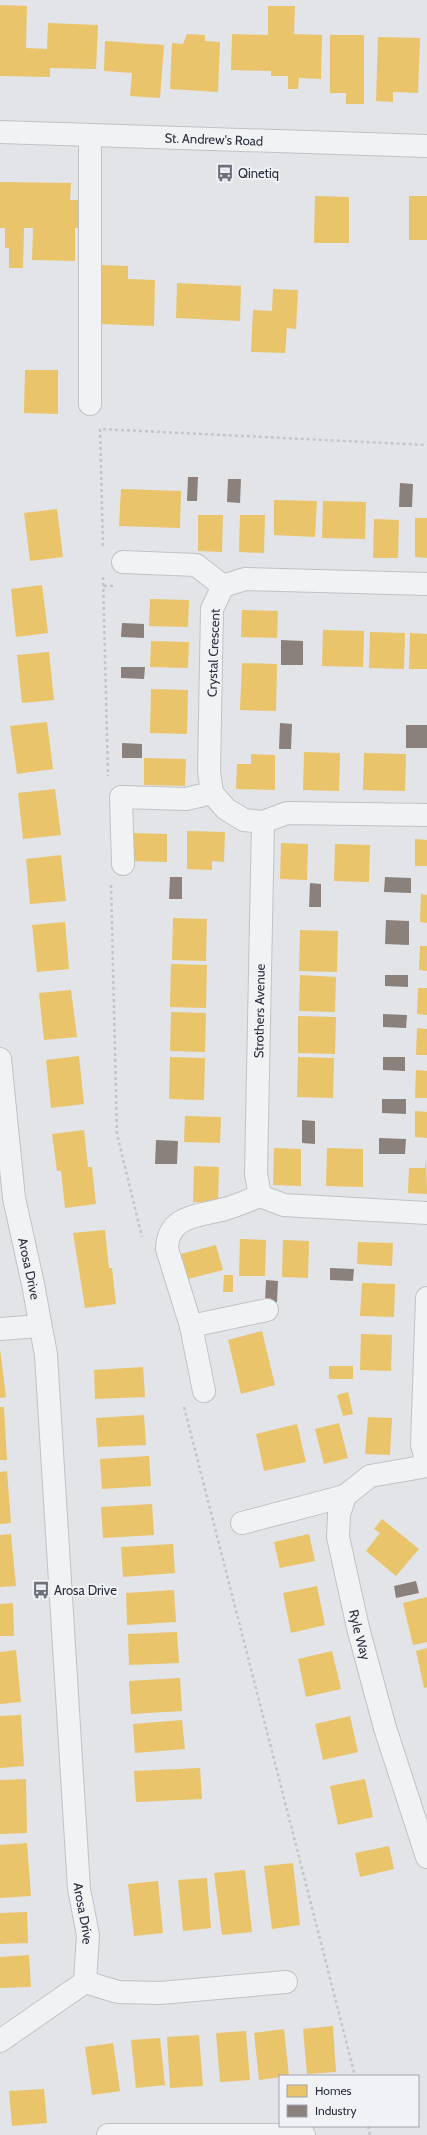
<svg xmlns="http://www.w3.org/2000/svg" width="427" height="2135" font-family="Cabin,sans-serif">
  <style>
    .homes { fill: #e9c46a }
    .industry { fill: #8a817c }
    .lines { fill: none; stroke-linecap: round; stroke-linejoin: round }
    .minor-casing { stroke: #c1c2c5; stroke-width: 24 }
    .path { stroke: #c4c5ca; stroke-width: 2.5; stroke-dasharray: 3 3; stroke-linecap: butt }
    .minor { stroke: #f1f2f4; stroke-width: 22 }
    .labels { text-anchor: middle; stroke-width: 4; stroke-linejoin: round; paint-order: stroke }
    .street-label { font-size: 13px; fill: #2b303f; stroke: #f0f2f6 }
    .poi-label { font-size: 13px; fill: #2b303f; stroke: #f0f2f6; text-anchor: start }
  </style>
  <rect width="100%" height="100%" fill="#e2e4e7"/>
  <!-- homes -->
  <g class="homes">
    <path d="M 0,5 L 27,6 L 26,48 L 47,49 L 48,23 L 98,25 L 96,69 L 50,68 L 50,77 L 0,76 Z"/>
    <path d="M 268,6 L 295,6 L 294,34 L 322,35 L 321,79 L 299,78 L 298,89 L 288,89 L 288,76 L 271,76 L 271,71 L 231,70 L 232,34 L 268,35 Z"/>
    <path d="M 187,34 L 205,35 L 205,41 L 220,42 L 218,92 L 170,89 L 172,43 L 183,44 Z"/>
    <path d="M 330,35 L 364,35 L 364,104 L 346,104 L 346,93 L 330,93 Z"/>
    <path d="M 378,37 L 420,38 L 418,93 L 393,92 L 393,102 L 376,101 Z"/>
    <path d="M 105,41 L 164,45 L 160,98 L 130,96 L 132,73 L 104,71 Z"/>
    <path d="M 0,182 L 71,183 L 70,200 L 83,200 L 82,228 L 75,228 L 75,261 L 32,260 L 33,228 L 24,228 L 23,268 L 9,268 L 9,248 L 5,248 L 5,228 L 0,228 Z"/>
    <path d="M 315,196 L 349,197 L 349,243 L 314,243 Z"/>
    <rect x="409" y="196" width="18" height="44"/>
    <path d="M 101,265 L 128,266 L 128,279 L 155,280 L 154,326 L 99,324 Z"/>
    <path d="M 177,283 L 241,286 L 240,321 L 176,318 Z"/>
    <path d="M 273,289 L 298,290 L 296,329 L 287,328 L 285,353 L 251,352 L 253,310 L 272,311 Z"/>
    <path d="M 25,370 L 58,370 L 58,414 L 24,413 Z"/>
    <path d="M 121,489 L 181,491 L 180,528 L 119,526 Z"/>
    <path d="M 274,500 L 317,501 L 315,537 L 274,535 Z"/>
    <path d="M 323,501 L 366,502 L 365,539 L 322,538 Z"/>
    <path d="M 57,509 L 63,557 L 30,561 L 24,513 Z"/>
    <path d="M 198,515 L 223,515 L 222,552 L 198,551 Z"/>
    <path d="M 240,515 L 265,515 L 264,553 L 239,552 Z"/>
    <path d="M 415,518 L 427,518 L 427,558 L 415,557 Z"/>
    <path d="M 374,519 L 399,520 L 398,558 L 373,558 Z"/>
    <path d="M 42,585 L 48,633 L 16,637 L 11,589 Z"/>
    <path d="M 150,599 L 189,600 L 188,627 L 149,626 Z"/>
    <path d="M 242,610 L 278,611 L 277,638 L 241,637 Z"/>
    <path d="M 323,630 L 364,631 L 363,667 L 322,666 Z"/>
    <path d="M 370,632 L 405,633 L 404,669 L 369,668 Z"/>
    <path d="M 410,633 L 427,634 L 427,669 L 409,669 Z"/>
    <path d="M 151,641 L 189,642 L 188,668 L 150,667 Z"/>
    <path d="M 49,652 L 54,700 L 22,703 L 17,655 Z"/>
    <path d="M 242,663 L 277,664 L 276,711 L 240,710 Z"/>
    <path d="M 151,689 L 188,690 L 187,734 L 150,733 Z"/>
    <path d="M 47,722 L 53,769 L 17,774 L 10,726 Z"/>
    <path d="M 304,752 L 340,753 L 339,791 L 303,790 Z"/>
    <path d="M 364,753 L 406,754 L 405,791 L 363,790 Z"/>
    <path d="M 251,754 L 275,755 L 275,790 L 236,789 L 237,764 L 251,764 Z"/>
    <path d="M 144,758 L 186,759 L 185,786 L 144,785 Z"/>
    <path d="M 55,789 L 61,835 L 23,839 L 18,793 Z"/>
    <path d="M 187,831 L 225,832 L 224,862 L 212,861 L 212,870 L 187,869 Z"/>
    <path d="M 132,833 L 167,834 L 167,862 L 132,861 Z"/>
    <path d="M 415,839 L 427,840 L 427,866 L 415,866 Z"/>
    <path d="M 281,843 L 308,844 L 307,880 L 280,879 Z"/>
    <path d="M 335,844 L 370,845 L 369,882 L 334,881 Z"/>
    <path d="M 61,855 L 66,901 L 30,904 L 26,859 Z"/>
    <path d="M 421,894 L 427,895 L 427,923 L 420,922 Z"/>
    <path d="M 173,918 L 207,919 L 206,961 L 172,960 Z"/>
    <path d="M 65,922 L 69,969 L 37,972 L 32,925 Z"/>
    <path d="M 300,930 L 338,931 L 337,972 L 299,971 Z"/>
    <path d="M 420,946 L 427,946 L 427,971 L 419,970 Z"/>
    <path d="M 171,964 L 207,965 L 206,1008 L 170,1007 Z"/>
    <path d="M 300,975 L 336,977 L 335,1012 L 299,1011 Z"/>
    <path d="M 418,988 L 427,988 L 427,1015 L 417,1014 Z"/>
    <path d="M 71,990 L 77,1037 L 44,1040 L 39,993 Z"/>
    <path d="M 171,1012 L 206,1013 L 205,1052 L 170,1051 Z"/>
    <path d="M 298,1016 L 336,1017 L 335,1054 L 298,1053 Z"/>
    <path d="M 417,1028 L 427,1029 L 427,1055 L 416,1055 Z"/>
    <path d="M 79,1056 L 84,1104 L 51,1108 L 46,1060 Z"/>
    <path d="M 170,1057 L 205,1058 L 204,1100 L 169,1099 Z"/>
    <path d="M 298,1057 L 334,1058 L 333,1098 L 297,1097 Z"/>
    <path d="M 416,1070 L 427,1071 L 427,1098 L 415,1098 Z"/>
    <path d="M 415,1111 L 427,1112 L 427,1138 L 415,1137 Z"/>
    <path d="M 185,1116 L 221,1117 L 220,1143 L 184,1142 Z"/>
    <path d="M 84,1130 L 88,1167 L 92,1167 L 96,1204 L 65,1208 L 61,1171 L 57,1171 L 52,1134 Z"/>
    <path d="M 274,1148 L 301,1149 L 301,1186 L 273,1185 Z"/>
    <path d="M 327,1148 L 363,1149 L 363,1187 L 326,1186 Z"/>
    <path d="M 426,1159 L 427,1194 L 408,1193 L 409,1168 L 425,1168 Z"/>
    <path d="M 194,1166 L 219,1167 L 218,1203 L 193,1202 Z"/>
    <path d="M 105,1230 L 109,1268 L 112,1268 L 116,1304 L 85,1308 L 73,1233 Z"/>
    <path d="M 240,1239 L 266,1240 L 265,1276 L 239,1276 Z"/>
    <path d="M 283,1240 L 309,1241 L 308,1278 L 282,1277 Z"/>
    <path d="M 358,1242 L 393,1243 L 392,1266 L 357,1264 Z"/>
    <path d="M 216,1245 L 223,1270 L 188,1279 L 181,1254 Z"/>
    <path d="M 224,1275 L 233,1275 L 233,1292 L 223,1292 Z"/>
    <path d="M 362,1283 L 395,1284 L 394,1317 L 360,1316 Z"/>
    <path d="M 262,1331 L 275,1385 L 241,1394 L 228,1340 Z"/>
    <path d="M 361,1334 L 392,1335 L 391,1371 L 360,1370 Z"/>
    <path d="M 0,1349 L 6,1397 L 0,1398 Z"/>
    <rect x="329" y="1366" width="24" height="13"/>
    <path d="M 143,1367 L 145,1397 L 95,1399 L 94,1370 Z"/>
    <path d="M 348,1392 L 353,1414 L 343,1416 L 337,1395 Z"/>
    <path d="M 0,1407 L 4,1407 L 7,1460 L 0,1460 Z"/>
    <path d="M 144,1415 L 146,1445 L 98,1447 L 96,1418 Z"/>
    <path d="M 368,1417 L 392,1418 L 390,1455 L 365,1454 Z"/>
    <path d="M 339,1423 L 348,1458 L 324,1464 L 315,1429 Z"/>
    <path d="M 297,1424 L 306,1462 L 264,1471 L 256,1434 Z"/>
    <path d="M 149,1456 L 151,1486 L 102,1489 L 100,1459 Z"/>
    <path d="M 7,1471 L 11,1523 L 0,1524 L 0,1472 Z"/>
    <path d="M 152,1504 L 154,1535 L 103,1538 L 101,1507 Z"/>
    <path d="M 382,1519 L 419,1549 L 396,1576 L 366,1551 L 380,1533 L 374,1529 Z"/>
    <path d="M 11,1534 L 16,1586 L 0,1587 L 0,1535 Z"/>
    <path d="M 309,1534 L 315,1561 L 280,1568 L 274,1542 Z"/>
    <path d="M 173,1544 L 175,1573 L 123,1577 L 121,1547 Z"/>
    <path d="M 317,1586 L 325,1625 L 291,1633 L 283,1593 Z"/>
    <path d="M 174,1590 L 176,1622 L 127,1625 L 126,1593 Z"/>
    <path d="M 427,1597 L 427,1642 L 413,1645 L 403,1603 Z"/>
    <path d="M 13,1603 L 14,1636 L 0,1636 L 0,1604 Z"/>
    <path d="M 177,1632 L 179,1663 L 129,1665 L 128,1634 Z"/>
    <path d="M 427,1648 L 427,1687 L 424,1688 L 416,1651 Z"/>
    <path d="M 16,1650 L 21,1702 L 0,1704 L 0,1652 Z"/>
    <path d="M 332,1651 L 341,1689 L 306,1697 L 298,1659 Z"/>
    <path d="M 180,1678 L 182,1711 L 131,1714 L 129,1681 Z"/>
    <path d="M 21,1715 L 24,1766 L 0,1768 L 0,1716 Z"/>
    <path d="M 350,1716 L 358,1752 L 323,1760 L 315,1724 Z"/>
    <path d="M 182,1720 L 185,1749 L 135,1753 L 133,1724 Z"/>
    <path d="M 200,1768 L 202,1799 L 136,1802 L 134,1771 Z"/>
    <path d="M 26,1779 L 27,1833 L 0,1834 L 0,1780 Z"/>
    <path d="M 365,1779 L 373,1817 L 338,1825 L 330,1786 Z"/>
    <path d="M 27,1843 L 31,1896 L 0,1898 L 0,1845 Z"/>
    <path d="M 389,1846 L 394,1869 L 360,1877 L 355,1853 Z"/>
    <path d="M 293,1863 L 300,1925 L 272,1929 L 264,1866 Z"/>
    <path d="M 245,1870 L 252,1932 L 222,1935 L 214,1873 Z"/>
    <path d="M 207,1878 L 211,1928 L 183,1931 L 178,1880 Z"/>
    <path d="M 158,1881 L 163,1933 L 134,1936 L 128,1884 Z"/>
    <path d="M 27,1912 L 28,1943 L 0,1944 L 0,1913 Z"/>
    <path d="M 29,1955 L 31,1987 L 0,1988 L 0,1957 Z"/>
    <path d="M 333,2026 L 336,2072 L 307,2074 L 303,2029 Z"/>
    <path d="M 284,2029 L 289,2076 L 259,2080 L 254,2033 Z"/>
    <path d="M 246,2031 L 250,2080 L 220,2082 L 216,2033 Z"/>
    <path d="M 199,2035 L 203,2086 L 170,2088 L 167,2037 Z"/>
    <path d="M 160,2038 L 165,2085 L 136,2088 L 131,2040 Z"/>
    <path d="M 113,2043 L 120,2091 L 92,2095 L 85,2047 Z"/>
    <path d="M 44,2089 L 47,2123 L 12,2126 L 9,2091 Z"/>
  </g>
  <!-- industry -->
  <g class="industry">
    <path d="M 188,477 L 198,477 L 197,501 L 187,501 Z"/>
    <path d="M 228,479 L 241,479 L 240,503 L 227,502 Z"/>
    <path d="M 400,483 L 413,484 L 412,507 L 399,507 Z"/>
    <path d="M 122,623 L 144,624 L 144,638 L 121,637 Z"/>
    <path d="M 281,640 L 303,641 L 303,665 L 281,665 Z"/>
    <path d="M 121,667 L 145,667 L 144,679 L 121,678 Z"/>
    <path d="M 280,723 L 292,724 L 291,749 L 279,749 Z"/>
    <rect x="406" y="725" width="21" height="23"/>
    <path d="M 122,743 L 142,744 L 142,758 L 122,758 Z"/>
    <path d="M 170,877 L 182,877 L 182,899 L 169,899 Z"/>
    <path d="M 385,877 L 411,878 L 411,893 L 384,892 Z"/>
    <path d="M 310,883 L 321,884 L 321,907 L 309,907 Z"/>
    <path d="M 386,920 L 409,921 L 409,945 L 385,944 Z"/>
    <path d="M 385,975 L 408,975 L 408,987 L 385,986 Z"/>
    <path d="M 383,1014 L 407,1015 L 406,1028 L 383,1027 Z"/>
    <path d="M 383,1057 L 405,1057 L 405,1071 L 383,1070 Z"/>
    <path d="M 382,1099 L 406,1099 L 406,1114 L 382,1113 Z"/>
    <path d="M 302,1120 L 315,1121 L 315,1144 L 302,1143 Z"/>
    <path d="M 379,1138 L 406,1139 L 405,1154 L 379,1154 Z"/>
    <path d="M 156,1140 L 178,1141 L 177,1164 L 155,1164 Z"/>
    <path d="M 330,1268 L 354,1269 L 353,1281 L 330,1280 Z"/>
    <path d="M 266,1280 L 278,1281 L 277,1302 L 265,1302 Z"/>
    <path d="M 416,1581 L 419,1593 L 396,1598 L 394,1586 Z"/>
  </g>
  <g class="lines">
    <!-- minor casing -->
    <g class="minor-casing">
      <g id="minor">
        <path id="s1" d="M 0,132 L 427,146"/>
        <path d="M 90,404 L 90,135"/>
        <path d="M 123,562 L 196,565 L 223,586"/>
        <path d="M 427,815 L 287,813 L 263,822 L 256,1174 L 260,1196 L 284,1205 L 427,1213"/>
        <path d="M 263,822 L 244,820 L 226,809 L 212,793 L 209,771 L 212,609 L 223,586 L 245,579 L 427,584"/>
        <path d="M 123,864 L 121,797 L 186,799 L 212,793"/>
        <path id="s2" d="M 0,1059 L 14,1198 L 33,1284 L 46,1355 L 79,1889 L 88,1935 L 85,1982 L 0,2041"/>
        <path d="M 427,1298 L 422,1445 L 427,1463"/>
        <path d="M 191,1326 L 267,1310"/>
        <path d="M 0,1329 L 40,1326"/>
        <path d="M 204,1391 L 191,1326 L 167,1249 C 168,1213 201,1217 228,1208 C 239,1205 249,1200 260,1196"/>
        <path id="s3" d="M 427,1466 L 370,1476 L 345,1496 L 339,1514 L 338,1537 L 358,1628 L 385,1728 L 427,1857"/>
        <path d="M 242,1523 L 345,1496"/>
        <path d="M 85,1982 L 118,1992 L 160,1993 L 286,1982"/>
        <path d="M 108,2135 L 304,2135"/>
      </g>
    </g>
    <!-- path -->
    <g class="path">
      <path d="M 103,546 L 100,429 L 427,445"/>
      <path d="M 103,577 L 108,776"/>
      <path d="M 104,586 L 113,586"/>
      <path d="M 111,885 L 117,1134 L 142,1237"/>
      <path d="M 184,1407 L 355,2076"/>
      <path d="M 368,2126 L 370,2135"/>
    </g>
    <!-- minor -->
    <use href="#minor" class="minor"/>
  </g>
  <!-- icons -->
  <defs>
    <g id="bus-bare" transform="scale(1.38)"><path d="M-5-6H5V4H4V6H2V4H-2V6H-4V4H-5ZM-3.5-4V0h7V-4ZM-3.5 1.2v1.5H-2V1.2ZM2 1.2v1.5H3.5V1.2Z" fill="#6b6f7a" stroke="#f0f2f6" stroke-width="2.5" paint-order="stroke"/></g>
  </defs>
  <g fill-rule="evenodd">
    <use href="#bus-bare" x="225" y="173"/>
    <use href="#bus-bare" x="41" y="1590"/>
  </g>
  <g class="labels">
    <!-- street labels -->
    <g class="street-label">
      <text dy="5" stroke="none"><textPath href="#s1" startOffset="214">St. Andrew's Road</textPath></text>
      <text transform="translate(213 653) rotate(-88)" y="5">Crystal Crescent</text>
      <text transform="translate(259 1011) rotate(-89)" y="5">Strothers Avenue</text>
      <text dy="5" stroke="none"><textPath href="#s2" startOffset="212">Arosa Drive</textPath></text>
      <text dy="5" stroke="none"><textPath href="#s3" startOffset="232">Ryle Way</textPath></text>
      <text dy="5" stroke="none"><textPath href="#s2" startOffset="860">Arosa Drive</textPath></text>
    </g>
    <!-- poi labels -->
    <g class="poi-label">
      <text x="238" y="178">Qinetiq</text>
      <text x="54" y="1595">Arosa Drive</text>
    </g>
  </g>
  <!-- legend -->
  <rect x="279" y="2075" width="140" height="52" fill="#f0f2f6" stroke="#a1a4ad"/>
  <rect x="287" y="2085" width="20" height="12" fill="#e9c46a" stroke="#a1a4ad"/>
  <text x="315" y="2095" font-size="12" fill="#2b303f">Homes</text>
  <rect x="287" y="2105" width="20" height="12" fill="#8a817c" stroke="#a1a4ad"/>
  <text x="315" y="2115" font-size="12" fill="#2b303f">Industry</text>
</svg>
